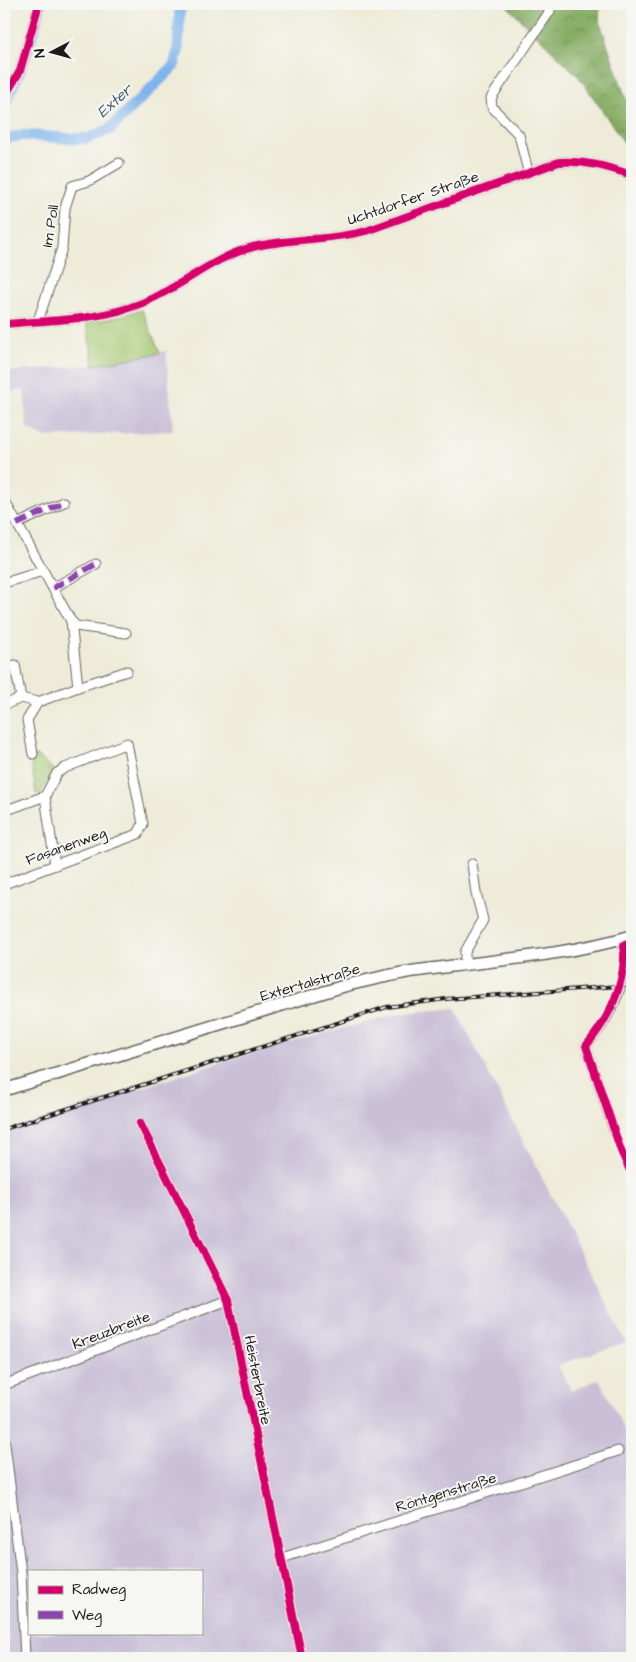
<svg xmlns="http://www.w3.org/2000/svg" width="636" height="1662" font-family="'Architects Daughter',sans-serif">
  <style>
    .industrial { fill: #c9bfd7; fill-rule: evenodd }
    .grass { fill: #a5c770; stroke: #607246 }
    .forest { fill: url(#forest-crowns); stroke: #50643f }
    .park { fill: url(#park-tufts); stroke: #607246 }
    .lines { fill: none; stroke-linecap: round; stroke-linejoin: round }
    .stream { stroke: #7eb4ed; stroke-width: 2 }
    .river { stroke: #7eb4ed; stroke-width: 11 }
    .minor-casing { stroke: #66645e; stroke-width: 11 }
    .major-casing { stroke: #66645e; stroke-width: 14 }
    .minor { stroke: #fff; stroke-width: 9 }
    .major { stroke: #fff; stroke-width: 11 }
    .rail-casing { stroke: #1c1c1c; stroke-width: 4 }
    .rail { stroke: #f6f6f2; stroke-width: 2; stroke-dasharray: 5.5; stroke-linecap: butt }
    .quiet { stroke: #8e44ad; stroke-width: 6; stroke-dasharray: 12 6; stroke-linecap: butt }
    .cycleway-casing { stroke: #f6f6f2; stroke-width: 11 }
    .cycleway { stroke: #d6006c; stroke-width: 8 }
    .labels { text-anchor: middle; stroke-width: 4; stroke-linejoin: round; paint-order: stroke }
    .street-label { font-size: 15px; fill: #1c1c1c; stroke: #f6f6f2 }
    .water-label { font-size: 16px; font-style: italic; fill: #435970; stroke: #f6f6f2 }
  </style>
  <defs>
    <pattern id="forest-crowns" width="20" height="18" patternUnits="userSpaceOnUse" patternTransform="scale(1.25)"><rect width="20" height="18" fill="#84ac62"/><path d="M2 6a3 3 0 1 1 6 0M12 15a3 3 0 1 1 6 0" fill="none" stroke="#6b8b50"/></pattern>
    <pattern id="park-tufts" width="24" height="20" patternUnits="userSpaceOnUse" patternTransform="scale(1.25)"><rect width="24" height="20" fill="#a5c770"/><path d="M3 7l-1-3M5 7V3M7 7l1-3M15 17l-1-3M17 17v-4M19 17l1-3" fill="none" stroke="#8daa60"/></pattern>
  </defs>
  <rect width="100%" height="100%" fill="#f6f6f2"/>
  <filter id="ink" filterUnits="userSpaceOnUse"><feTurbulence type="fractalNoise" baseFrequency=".02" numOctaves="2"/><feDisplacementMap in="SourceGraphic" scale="10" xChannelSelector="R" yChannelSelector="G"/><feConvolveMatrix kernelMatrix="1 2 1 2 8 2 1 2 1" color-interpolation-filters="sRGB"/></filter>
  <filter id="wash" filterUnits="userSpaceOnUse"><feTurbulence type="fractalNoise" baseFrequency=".0096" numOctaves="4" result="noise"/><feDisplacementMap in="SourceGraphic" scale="20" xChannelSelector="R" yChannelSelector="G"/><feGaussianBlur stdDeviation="1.12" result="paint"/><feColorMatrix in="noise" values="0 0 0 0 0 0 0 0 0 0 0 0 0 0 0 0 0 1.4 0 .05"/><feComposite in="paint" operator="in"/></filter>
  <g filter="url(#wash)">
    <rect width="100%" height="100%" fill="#eeebd8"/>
    <!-- industrial -->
    <g class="industrial">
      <path d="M 166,351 L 173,431 L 44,437 L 27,428 L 24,390 L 4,393 L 4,372 L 94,365 Z"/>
      <path d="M 455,1008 L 626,1342 L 558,1365 L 571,1391 L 599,1379 L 630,1441 L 632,1440 L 632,1658 L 4,1658 L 4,1132 L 241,1056 L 396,1014 ZM 29,1571 L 201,1571 L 201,1633 L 29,1633 Z"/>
    </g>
    <!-- grass -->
    <path class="grass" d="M 142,310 L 160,353 L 94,365 L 86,321 L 109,319 Z"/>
    <!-- forest -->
    <path class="forest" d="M 505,4 L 600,4 L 599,20 L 632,117 L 632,154 L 580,78 Z"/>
    <!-- park -->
    <path class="park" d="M 37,756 L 53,769 L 41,793 L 36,794 L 30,757 Z"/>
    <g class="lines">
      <!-- stream -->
      <path class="stream" d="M 4,114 C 23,79 36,42 45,4"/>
      <!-- river -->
      <path class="river" d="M 4,139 L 23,135 L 75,139 L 89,138 L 110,129 L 174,66 L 178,51 L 180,4"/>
    </g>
  </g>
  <g filter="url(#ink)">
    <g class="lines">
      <!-- minor casing -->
      <g class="minor-casing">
        <g id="minor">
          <path d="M 4,98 L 20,71 L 39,4"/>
          <path d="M 528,171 L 519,135 L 492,107 L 491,98 L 550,11 L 546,4"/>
          <path d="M 38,321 L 62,248 L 65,208 L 72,186 L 89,181 L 119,163"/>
          <path d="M 4,324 C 49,320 99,321 142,303 C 180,288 213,257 253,247 C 290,238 328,241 366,231 L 559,162 C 585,160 607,167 632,175"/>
          <path d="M 4,500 L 71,621 L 76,626 L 126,633"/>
          <path d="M 17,524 L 64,502"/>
          <path d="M 4,583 L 43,571"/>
          <path d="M 53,588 L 96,564"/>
          <path d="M 15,665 L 21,698"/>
          <path d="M 78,687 L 127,671"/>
          <path d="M 4,705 L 21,698 L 38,702 L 78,687 L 71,621"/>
          <path d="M 33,754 L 27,720 L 38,702"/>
          <path d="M 45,796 L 55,865"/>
          <path d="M 4,811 L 45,796 L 57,773 L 65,768 L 127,743 L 143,824 L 138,834 L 4,884"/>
          <path d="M 465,965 L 465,952 L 483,920 L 476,893 L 472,864"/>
          <path d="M 140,1123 L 228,1300 L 302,1658"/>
          <path d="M 614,1131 L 586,1046 C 610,1018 633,977 622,939"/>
          <path d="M 4,1385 L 228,1300"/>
          <path d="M 4,1437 L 21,1573 L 25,1658"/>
          <path d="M 282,1558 L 618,1451"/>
        </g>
      </g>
      <!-- major casing -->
      <g class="major-casing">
        <path id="major" d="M 4,1090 L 344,986 C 370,980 395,973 422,970 C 493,960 563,956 632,936"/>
      </g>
      <!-- minor -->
      <use href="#minor" class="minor"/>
      <!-- major -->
      <use href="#major" class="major"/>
      <!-- rail casing -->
      <g class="rail-casing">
        <path id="rail" d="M 4,1129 L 387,1007 L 446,999 L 632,985"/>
      </g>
      <!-- rail -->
      <use href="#rail" class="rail"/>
      <!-- quiet -->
      <g class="quiet">
        <path d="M 17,524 L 64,502"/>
        <path d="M 53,588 L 96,564"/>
      </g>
      <!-- cycleway casing -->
      <g class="cycleway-casing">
        <g id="cycleway">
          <path d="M 4,98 L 20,71 L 39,4"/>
          <path d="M 4,324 C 49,320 99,321 142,303 C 180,288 213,257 253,247 C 290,238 328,241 366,231 L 559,162 C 585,160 607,167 632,175"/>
          <path d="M 632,943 L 624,945 C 626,983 610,1017 586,1046 L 621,1151 L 632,1175"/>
          <path d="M 140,1123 L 228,1300 L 302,1658"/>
        </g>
      </g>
      <!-- cycleway -->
      <use href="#cycleway" class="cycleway"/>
    </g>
  </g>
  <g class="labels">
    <!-- street labels -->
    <g class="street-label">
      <text transform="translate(413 198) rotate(-19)" y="5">Uchtdorfer Straße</text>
      <text transform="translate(50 226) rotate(-81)" y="5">Im Poll</text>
      <text transform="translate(66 846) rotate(-20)" y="5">Fasanenweg</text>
      <text transform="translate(310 982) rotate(-16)" y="5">Extertalstraße</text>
      <text transform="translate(111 1330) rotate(-21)" y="5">Kreuzbreite</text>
      <text transform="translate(258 1380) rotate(79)" y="5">Heisterbreite</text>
      <text transform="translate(446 1492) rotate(-17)" y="5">Röntgenstraße</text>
    </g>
    <!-- water labels -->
    <g class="water-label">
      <text transform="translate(114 100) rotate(-42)" y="6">Exter</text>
    </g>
  </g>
  <!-- margin -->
  <rect width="636" height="1662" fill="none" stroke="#f6f6f2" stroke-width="20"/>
  <!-- legend -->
  <rect x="28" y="1570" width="175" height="65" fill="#f6f6f2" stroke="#9f9f9c"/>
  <rect x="38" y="1586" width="25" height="8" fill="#d6006c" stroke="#9f9f9c"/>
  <text x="72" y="1594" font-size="15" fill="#1c1c1c">Radweg</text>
  <rect x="38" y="1611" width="25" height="8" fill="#8e44ad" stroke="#9f9f9c"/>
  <text x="72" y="1620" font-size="15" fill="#1c1c1c">Weg</text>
  <!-- north arrow -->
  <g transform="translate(52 52) rotate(264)" stroke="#f6f6f2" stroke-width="4" paint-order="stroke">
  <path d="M0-4L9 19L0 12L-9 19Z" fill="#1c1c1c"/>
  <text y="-8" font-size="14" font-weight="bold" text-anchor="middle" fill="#1c1c1c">N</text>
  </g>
</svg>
